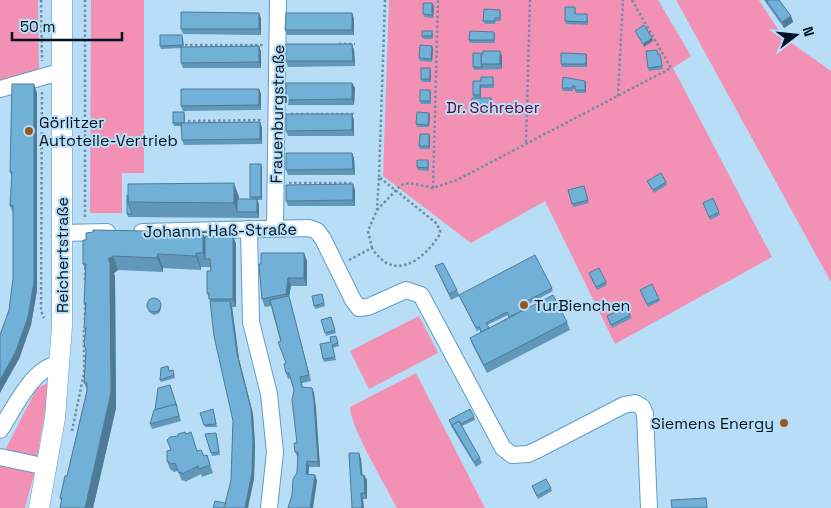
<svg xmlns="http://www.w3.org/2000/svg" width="831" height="508" font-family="'Space Grotesk',sans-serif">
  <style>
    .green { fill: #f391b5 }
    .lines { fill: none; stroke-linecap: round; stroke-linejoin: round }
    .minor-casing { stroke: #609ec5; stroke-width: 18 }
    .major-casing { stroke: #609ec5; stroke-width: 21 }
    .path { stroke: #708da2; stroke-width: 2.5; stroke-dasharray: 2.5 2.5; stroke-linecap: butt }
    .minor { stroke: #fff; stroke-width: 16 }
    .major { stroke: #fff; stroke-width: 20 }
    .wall { fill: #6197b9; fill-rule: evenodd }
    .shaded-wall { fill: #4f7b96 }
    .building { fill: #71b0d7; stroke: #4f7b96 }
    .poi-dot { fill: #96571f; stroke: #b8ddf6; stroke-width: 2 }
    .labels { text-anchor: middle; stroke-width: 4; stroke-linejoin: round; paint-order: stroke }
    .park-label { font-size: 16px; fill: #600033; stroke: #b8ddf6 }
    .street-label { font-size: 16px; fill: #001220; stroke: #b8ddf6 }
    .poi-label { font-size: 16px; fill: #001220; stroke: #b8ddf6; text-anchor: start }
  </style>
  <rect width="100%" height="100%" fill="#b8ddf6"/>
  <!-- green -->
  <g class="green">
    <path d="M 0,0 L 38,0 L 39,72 L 0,83 Z"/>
    <path d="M 91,0 L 144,0 L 144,173 L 122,173 L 122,213 L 90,213 Z"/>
    <path d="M 389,0 L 658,0 L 691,56 L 673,68 L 772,257 L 615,344 L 545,201 L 471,243 L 383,176 Z"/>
    <path d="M 676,0 L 759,0 L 783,37 L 831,71 L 831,282 Z"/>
    <path d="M 419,316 L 438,353 L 369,389 L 350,351 Z"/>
    <path d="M 416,373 L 485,508 L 397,508 C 386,486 350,427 350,407 Z"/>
    <path d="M 50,382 L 34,475 L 25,508 L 0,508 L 0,460 L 37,388 Z"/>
  </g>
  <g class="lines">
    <!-- minor casing -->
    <g class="minor-casing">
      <g id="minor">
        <path d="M 0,89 L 63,71"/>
        <path d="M 275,228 L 278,0"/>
        <path d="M 249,229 L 251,322 L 269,394 L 275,452 L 269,508"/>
        <path d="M 142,232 L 309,228 L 317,231 L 323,239 L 353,300 L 359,308 L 368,307 L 406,290 L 421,295 L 503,448 L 512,455 L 528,454 L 537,450 L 624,405 L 635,403 L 642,407 L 645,414 L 649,508"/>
        <path d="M 62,233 L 107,232"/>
        <path d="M 0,430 C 13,411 34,364 59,365"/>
        <path d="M 0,457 L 47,467"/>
      </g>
    </g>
    <!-- major casing -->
    <g class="major-casing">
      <path id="major" d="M 39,508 L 55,418 L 62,326 L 62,0"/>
    </g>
    <!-- path -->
    <g class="path">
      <path d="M 41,0 L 42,61"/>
      <path d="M 339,44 L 355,44"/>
      <path d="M 185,45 L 263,45"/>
      <path d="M 42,92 L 41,311 L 44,318"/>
      <path d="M 618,96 L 623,0"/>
      <path d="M 291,114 L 355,114"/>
      <path d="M 188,121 L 263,120"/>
      <path d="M 526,142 L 530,0"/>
      <path d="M 379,177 L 385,0"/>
      <path d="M 289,183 L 353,183"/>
      <path d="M 433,188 L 438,0"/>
      <path d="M 377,210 L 401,185 L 410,183 L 433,188 L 457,180 L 671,68 L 632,0"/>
      <path d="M 85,217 L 85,0"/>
      <path d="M 349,260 L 372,248 C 394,283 424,260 440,234 L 440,230 L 436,223 L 379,177 L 377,210 L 368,231 L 372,248"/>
      <path d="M 85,280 L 85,265"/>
      <path d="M 85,320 L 85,303"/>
      <path d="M 72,431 L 84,373 L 84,328"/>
    </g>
    <!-- minor -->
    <use href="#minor" class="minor"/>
    <!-- major -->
    <use href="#major" class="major"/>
  </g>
  <!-- wall -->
  <g class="wall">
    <path d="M 764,0 L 779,0 L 791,16 L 793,22 L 784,28 Z"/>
    <path d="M 434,6 L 433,18 L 424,17 L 423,14 Z"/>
    <path d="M 575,7 L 576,14 L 588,17 L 588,25 L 566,24 L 565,21 Z"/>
    <path d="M 500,10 L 501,12 L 501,21 L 496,21 L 495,24 L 485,24 L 483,21 Z"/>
    <path d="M 352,13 L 354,19 L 354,35 L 287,35 L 285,30 Z"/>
    <path d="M 261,18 L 261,35 L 183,34 L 181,29 Z"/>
    <path d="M 432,31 L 433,34 L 433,39 L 423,39 L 422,36 Z"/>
    <path d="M 494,32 L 495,35 L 495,43 L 470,43 L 469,40 Z"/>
    <path d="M 183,38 L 184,47 L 259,46 L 261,52 L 261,68 L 183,68 L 181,63 L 181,48 L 161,49 L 160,46 Z"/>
    <path d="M 352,44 L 354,50 L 355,66 L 288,67 L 286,61 Z"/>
    <path d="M 432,46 L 433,49 L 432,62 L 420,61 L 419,58 Z"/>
    <path d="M 482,54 L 502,56 L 502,69 L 474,70 L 473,67 Z"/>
    <path d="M 658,55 L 661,57 L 663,69 L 649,71 L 648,68 Z"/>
    <path d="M 587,56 L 587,67 L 562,67 L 561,64 Z"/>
    <path d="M 431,71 L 431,82 L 422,82 L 421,79 Z"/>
    <path d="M 494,80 L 494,88 L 481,88 L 481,98 L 491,98 L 492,101 L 492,113 L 481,112 L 480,106 L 472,106 L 471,103 L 474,98 L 473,95 L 481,81 Z"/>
    <path d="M 585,81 L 586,83 L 586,93 L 576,93 L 575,89 L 573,89 L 573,91 L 563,91 L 562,88 Z"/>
    <path d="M 352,83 L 355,88 L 354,105 L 288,105 L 286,100 Z"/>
    <path d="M 259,89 L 261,94 L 261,110 L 183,111 L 181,106 Z"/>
    <path d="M 430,90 L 431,93 L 431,104 L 421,104 L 420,101 Z"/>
    <path d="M 37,93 L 37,290 L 31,325 L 19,359 L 9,310 L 13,279 L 13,213 L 10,206 L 12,177 L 10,172 Z"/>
    <path d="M 184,112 L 185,115 L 185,123 L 260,122 L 262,128 L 262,144 L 184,145 L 182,140 L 181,126 L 174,126 L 173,123 Z"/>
    <path d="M 430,115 L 429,127 L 417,127 L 416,124 Z"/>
    <path d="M 354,120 L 354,136 L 288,136 L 286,131 Z"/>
    <path d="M 430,137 L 430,149 L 420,149 L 419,146 Z"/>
    <path d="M 352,153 L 354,158 L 355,175 L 288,175 L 286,170 Z"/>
    <path d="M 428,160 L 429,163 L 429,171 L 418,170 L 417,167 Z"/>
    <path d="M 262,167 L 262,200 L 257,200 L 259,205 L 259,218 L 128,217 L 127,214 L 127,195 L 239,197 L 239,199 L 251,199 L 250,197 Z"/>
    <path d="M 647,181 L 666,182 L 667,185 L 654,193 Z"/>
    <path d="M 584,186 L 589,203 L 573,207 L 568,190 Z"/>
    <path d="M 355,190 L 355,206 L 288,206 L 286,201 Z"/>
    <path d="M 713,198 L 720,215 L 710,220 L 703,203 Z"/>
    <path d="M 203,232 L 205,238 L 233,236 L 236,244 L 236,307 L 232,307 L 239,359 L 253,414 L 255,445 L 254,479 L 226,503 L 231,480 L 233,421 L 210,301 L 207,293 L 211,267 L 201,267 L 201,270 L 163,268 L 163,272 L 118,270 L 114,273 L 115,277 L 116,408 L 93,508 L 60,508 L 61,501 L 60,498 L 67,476 L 87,389 L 84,383 L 86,351 L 85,332 L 84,328 L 85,308 L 84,303 L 85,269 L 83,264 Z"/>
    <path d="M 307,261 L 307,286 L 291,286 L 289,297 L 311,381 L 302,383 L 303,387 L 312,388 L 314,393 L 320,467 L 309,467 L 308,474 L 315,475 L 317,481 L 292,495 L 297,473 L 298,458 L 295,452 L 297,443 L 294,390 L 290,378 L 288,379 L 286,373 L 286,363 L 271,306 L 265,307 L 262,299 Z"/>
    <path d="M 435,266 L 457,290 L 459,295 L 552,288 L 553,291 L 521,308 L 522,311 L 567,322 L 570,330 L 487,373 L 473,346 L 470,338 L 481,332 L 480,329 L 477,331 L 459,296 L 451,300 ZM 508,315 L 509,317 L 489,328 L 487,325 Z"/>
    <path d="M 590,276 L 606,282 L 607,285 L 597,290 Z"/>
    <path d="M 641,293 L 659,299 L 660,301 L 648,307 Z"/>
    <path d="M 322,294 L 325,306 L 315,309 L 314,306 Z"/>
    <path d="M 146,305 L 161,308 L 159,313 L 154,315 L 149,312 Z"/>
    <path d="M 630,315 L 632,318 L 612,328 L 607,316 Z"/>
    <path d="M 331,317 L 336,333 L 326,336 L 321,320 Z"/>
    <path d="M 337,339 L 339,346 L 333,348 L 336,360 L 324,362 L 323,359 L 331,342 Z"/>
    <path d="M 173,370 L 175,378 L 161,382 L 160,380 L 170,371 Z"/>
    <path d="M 170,385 L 181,421 L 152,429 L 150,424 L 155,410 Z"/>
    <path d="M 213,409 L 217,427 L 205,427 L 200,413 Z"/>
    <path d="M 474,417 L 475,420 L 462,426 L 480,458 L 482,463 L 476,467 L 454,431 L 449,420 Z"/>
    <path d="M 186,434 L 198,451 L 204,456 L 207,455 L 213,473 L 202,477 L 201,474 L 185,482 L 184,480 L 182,481 L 178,471 L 174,472 L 170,469 L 167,461 L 171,450 L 178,436 Z"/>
    <path d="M 205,434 L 217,436 L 220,455 L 212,456 Z"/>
    <path d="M 361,459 L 362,475 L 364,475 L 367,480 L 367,499 L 363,499 L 352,508 Z"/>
    <path d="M 532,486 L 551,488 L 552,491 L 538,499 Z"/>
  </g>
  <!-- shaded-wall -->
  <g class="shaded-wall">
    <path d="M 432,3 L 434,6 L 433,18 L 432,15 Z"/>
    <path d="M 259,13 L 261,18 L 261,35 L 259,29 Z"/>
    <path d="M 352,13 L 354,19 L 354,35 L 352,30 Z"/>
    <path d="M 791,16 L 793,22 L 784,28 L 782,22 Z"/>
    <path d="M 652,38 L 653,41 L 644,47 L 643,44 Z"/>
    <path d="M 352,44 L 354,50 L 355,66 L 353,61 Z"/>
    <path d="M 259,46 L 261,52 L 261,68 L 259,62 Z"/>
    <path d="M 432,46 L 433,49 L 432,62 L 431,59 Z"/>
    <path d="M 500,51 L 502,56 L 502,69 L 500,64 Z"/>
    <path d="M 586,54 L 587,56 L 587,67 L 586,64 Z"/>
    <path d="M 430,68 L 431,71 L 431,82 L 430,79 Z"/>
    <path d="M 585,81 L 586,83 L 586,93 L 585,90 Z"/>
    <path d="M 352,83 L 355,88 L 354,105 L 352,99 Z"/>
    <path d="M 34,84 L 37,93 L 37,290 L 31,325 L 19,359 L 0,393 L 0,380 L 16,351 Z"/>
    <path d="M 480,85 L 481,88 L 481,98 L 480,95 Z"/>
    <path d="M 259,89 L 261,94 L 261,110 L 259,105 Z"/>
    <path d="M 491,98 L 492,101 L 492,113 L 491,110 Z"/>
    <path d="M 429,113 L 430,115 L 429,127 L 428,125 Z"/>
    <path d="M 352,114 L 354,120 L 354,136 L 352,130 Z"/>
    <path d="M 260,122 L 262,128 L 262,144 L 260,139 Z"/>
    <path d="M 429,134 L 430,137 L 430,149 L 429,146 Z"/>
    <path d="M 352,153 L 354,158 L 355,175 L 353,169 Z"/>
    <path d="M 261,164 L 262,167 L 262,200 L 261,197 Z"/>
    <path d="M 234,183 L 239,197 L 239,212 L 237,212 L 234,203 Z"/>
    <path d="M 353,184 L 355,190 L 355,206 L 353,200 Z"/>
    <path d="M 257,199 L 259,205 L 259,218 L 257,212 Z"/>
    <path d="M 203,232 L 208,246 L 205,259 L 203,253 Z"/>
    <path d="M 233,236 L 236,244 L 236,307 L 233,299 Z"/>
    <path d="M 196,253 L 201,267 L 201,270 L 196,256 Z"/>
    <path d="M 304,253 L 307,261 L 307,286 L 304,278 Z"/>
    <path d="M 158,254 L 163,268 L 163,272 L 157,258 Z"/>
    <path d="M 113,256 L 118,270 L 114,273 L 115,277 L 116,408 L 93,508 L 85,508 L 108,259 Z"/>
    <path d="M 288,278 L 291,286 L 289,297 L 311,381 L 286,294 Z"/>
    <path d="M 230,301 L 232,307 L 239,359 L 253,414 L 255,445 L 254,479 L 248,508 L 245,508 L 237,354 Z"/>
    <path d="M 160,305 L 161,308 L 159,313 L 158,310 Z"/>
    <path d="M 312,388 L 314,393 L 316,407 L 320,467 L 318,462 Z"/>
    <path d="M 359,453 L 361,459 L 363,480 L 361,475 Z"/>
    <path d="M 307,461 L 309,467 L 308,480 L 306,474 Z"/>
    <path d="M 315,475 L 317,481 L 313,508 L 310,508 Z"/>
    <path d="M 364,475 L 367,480 L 367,499 L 365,493 Z"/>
    <path d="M 361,493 L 363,499 L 364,508 L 362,508 Z"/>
  </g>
  <!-- building -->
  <g class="building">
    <path d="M 766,0 L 779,0 L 791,16 L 782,22 Z"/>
    <path d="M 423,3 L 432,3 L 432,15 L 423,14 Z"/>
    <path d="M 565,7 L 575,7 L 575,14 L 587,14 L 587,22 L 565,21 Z"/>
    <path d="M 484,9 L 500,10 L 500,18 L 495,18 L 494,21 L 483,21 Z"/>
    <path d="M 181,12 L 259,13 L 259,29 L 181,29 Z"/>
    <path d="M 286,13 L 352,13 L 352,30 L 285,30 Z"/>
    <path d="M 644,25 L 652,38 L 643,44 L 635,31 Z"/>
    <rect x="422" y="31" width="10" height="5"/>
    <path d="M 470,31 L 494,32 L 494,40 L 469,40 Z"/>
    <path d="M 160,35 L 182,35 L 183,45 L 160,46 Z"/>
    <path d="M 286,44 L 352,44 L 353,61 L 286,61 Z"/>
    <path d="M 420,45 L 432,46 L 431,59 L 419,58 Z"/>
    <path d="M 259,46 L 259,62 L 181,63 L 181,47 Z"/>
    <path d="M 657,50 L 658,55 L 660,54 L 662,66 L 648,68 L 646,51 Z"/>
    <path d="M 483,51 L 500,51 L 500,64 L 481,64 L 481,54 L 483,54 Z"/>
    <path d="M 473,53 L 482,53 L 482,54 L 481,54 L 481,64 L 482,67 L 473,67 Z"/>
    <path d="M 561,53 L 586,54 L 586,64 L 561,64 Z"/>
    <rect x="421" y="68" width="9" height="11"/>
    <path d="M 481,77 L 493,77 L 493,85 L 480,85 L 480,95 L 473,95 L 473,81 L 481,81 Z"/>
    <path d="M 563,77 L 585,81 L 585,90 L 575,90 L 575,86 L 572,86 L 572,88 L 562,88 Z"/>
    <path d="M 286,83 L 352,83 L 352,99 L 286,100 Z"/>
    <path d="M 12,84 L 34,84 L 34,282 L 28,317 L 16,351 L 0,380 L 0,335 L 9,310 L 13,279 L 13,205 L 10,206 L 12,172 L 10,172 Z"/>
    <path d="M 181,89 L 259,89 L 259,105 L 181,106 Z"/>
    <rect x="420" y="90" width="10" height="11"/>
    <path d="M 472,98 L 491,98 L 491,110 L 480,110 L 480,103 L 471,103 Z"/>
    <rect x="173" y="112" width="11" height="11"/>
    <path d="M 417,112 L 429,113 L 428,125 L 416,124 Z"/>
    <path d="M 286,114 L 352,114 L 352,130 L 286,131 Z"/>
    <path d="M 260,122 L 260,139 L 182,140 L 181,123 Z"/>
    <path d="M 420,134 L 429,134 L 429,146 L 419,146 Z"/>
    <path d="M 286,153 L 352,153 L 353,169 L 286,170 Z"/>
    <path d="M 417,160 L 428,160 L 428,168 L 417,167 Z"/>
    <rect x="250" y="164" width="11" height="33"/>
    <path d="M 661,173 L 666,182 L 653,190 L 647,181 Z"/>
    <path d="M 234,183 L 234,203 L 128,202 L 128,184 Z"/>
    <path d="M 353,184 L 353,200 L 286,201 L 286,185 Z"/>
    <path d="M 584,186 L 588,200 L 572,204 L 568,190 Z"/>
    <path d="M 127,195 L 128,195 L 128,202 L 132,214 L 127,214 Z"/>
    <path d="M 713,198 L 719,212 L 709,217 L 703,203 Z"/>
    <rect x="237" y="199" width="20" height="13"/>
    <path d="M 93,230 L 203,232 L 203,253 L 196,253 L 196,256 L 158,254 L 157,258 L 113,256 L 108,259 L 110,263 L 111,393 L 85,508 L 60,508 L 62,498 L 60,498 L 65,476 L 67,476 L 87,391 L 87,383 L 84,383 L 86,351 L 84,343 L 86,328 L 84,328 L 86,303 L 84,303 L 86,264 L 83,264 L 83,240 L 86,240 L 86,233 L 93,232 Z"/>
    <path d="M 205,236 L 233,236 L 233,299 L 209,299 L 209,293 L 207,293 L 207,271 L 211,271 L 210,259 L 205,259 Z"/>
    <path d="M 261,253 L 304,253 L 304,278 L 288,278 L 286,294 L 262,299 L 259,264 L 261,264 Z"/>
    <path d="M 535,255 L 552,288 L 519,305 L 522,311 L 509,317 L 507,312 L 486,323 L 489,328 L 481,332 L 479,326 L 476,328 L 459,295 Z"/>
    <path d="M 443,263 L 457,290 L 449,294 L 435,266 Z"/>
    <path d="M 599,268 L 606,282 L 596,287 L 589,273 Z"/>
    <path d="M 652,284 L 659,299 L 647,304 L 640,290 Z"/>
    <path d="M 322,294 L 324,303 L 314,306 L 312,296 Z"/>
    <path d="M 553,295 L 567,322 L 484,365 L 470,338 Z"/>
    <path d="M 289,296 L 309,375 L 300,377 L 302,387 L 312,388 L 314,401 L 318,462 L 307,461 L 306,474 L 315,475 L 310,508 L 288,508 L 292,495 L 293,479 L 297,473 L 298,452 L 295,452 L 294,443 L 297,443 L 292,400 L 294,390 L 289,373 L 286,373 L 284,364 L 286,363 L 278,342 L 281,341 L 270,300 Z"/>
    <circle cx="154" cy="305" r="7"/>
    <path d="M 210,301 L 230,301 L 237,354 L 251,409 L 253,440 L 252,473 L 245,508 L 224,508 L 231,480 L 233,421 L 214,336 Z"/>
    <path d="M 627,307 L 630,315 L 611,325 L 607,316 Z"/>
    <path d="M 331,317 L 335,330 L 325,333 L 321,320 Z"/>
    <path d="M 336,336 L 338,343 L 332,345 L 335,357 L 323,359 L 320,344 L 331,342 L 330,337 Z"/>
    <path d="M 168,366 L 169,371 L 173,370 L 174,375 L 160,380 L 161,368 Z"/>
    <path d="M 170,385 L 177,407 L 176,404 L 155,410 L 158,388 Z"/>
    <path d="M 176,404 L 179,416 L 150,424 L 154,410 Z"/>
    <path d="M 213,409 L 216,424 L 204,425 L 200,413 Z"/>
    <path d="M 470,409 L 474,417 L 461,424 L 459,421 L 452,425 L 453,428 L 449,420 Z"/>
    <path d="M 459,421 L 480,458 L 474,462 L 452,425 Z"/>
    <path d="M 185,432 L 186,434 L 191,432 L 197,451 L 201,450 L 204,456 L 207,455 L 210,465 L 199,469 L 198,466 L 182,474 L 181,472 L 179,473 L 175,463 L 171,464 L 167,461 L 167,451 L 171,450 L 167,440 L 170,437 L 178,436 L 178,434 Z"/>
    <path d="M 216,433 L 219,452 L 211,453 L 205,434 Z"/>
    <path d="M 349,453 L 359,453 L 361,475 L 364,475 L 365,493 L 361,493 L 362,508 L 352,508 Z"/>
    <path d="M 546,479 L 551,488 L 537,496 L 532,486 Z"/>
    <path d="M 706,498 L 707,508 L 672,508 L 671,500 Z"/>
    <path d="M 215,501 L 226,503 L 224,508 L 213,508 Z"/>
  </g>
  <!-- markers -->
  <g class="poi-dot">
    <circle cx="29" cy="131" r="5"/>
    <circle cx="524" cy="305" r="5"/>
    <circle cx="784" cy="423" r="5"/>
  </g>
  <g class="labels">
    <!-- park labels -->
    <g class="park-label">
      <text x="493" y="113">Dr. Schreber</text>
    </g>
    <!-- street labels -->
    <g class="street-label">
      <text transform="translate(277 114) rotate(-89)" y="6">Frauenburgstraße</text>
      <text transform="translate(220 230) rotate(-1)" y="6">Johann-Haß-Straße</text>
      <text transform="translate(62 255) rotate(-90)" y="6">Reichertstraße</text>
    </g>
    <!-- poi labels -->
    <g class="poi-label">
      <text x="39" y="128">Görlitzer<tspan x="39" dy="18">Autoteile-Vertrieb</tspan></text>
      <text x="534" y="311">TurBienchen</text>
      <text x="774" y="429" text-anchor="end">Siemens Energy</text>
    </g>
  </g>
  <!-- north arrow -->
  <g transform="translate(796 35) rotate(74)" stroke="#b8ddf6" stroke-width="4" paint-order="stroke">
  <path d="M0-4L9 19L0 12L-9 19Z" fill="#001220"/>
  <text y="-8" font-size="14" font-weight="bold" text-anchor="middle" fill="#001220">N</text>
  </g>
  <!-- scale -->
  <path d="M12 32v8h110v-8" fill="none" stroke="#001220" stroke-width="2.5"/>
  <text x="20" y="32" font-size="15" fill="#001220" stroke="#b8ddf6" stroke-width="4" paint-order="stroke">50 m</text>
</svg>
